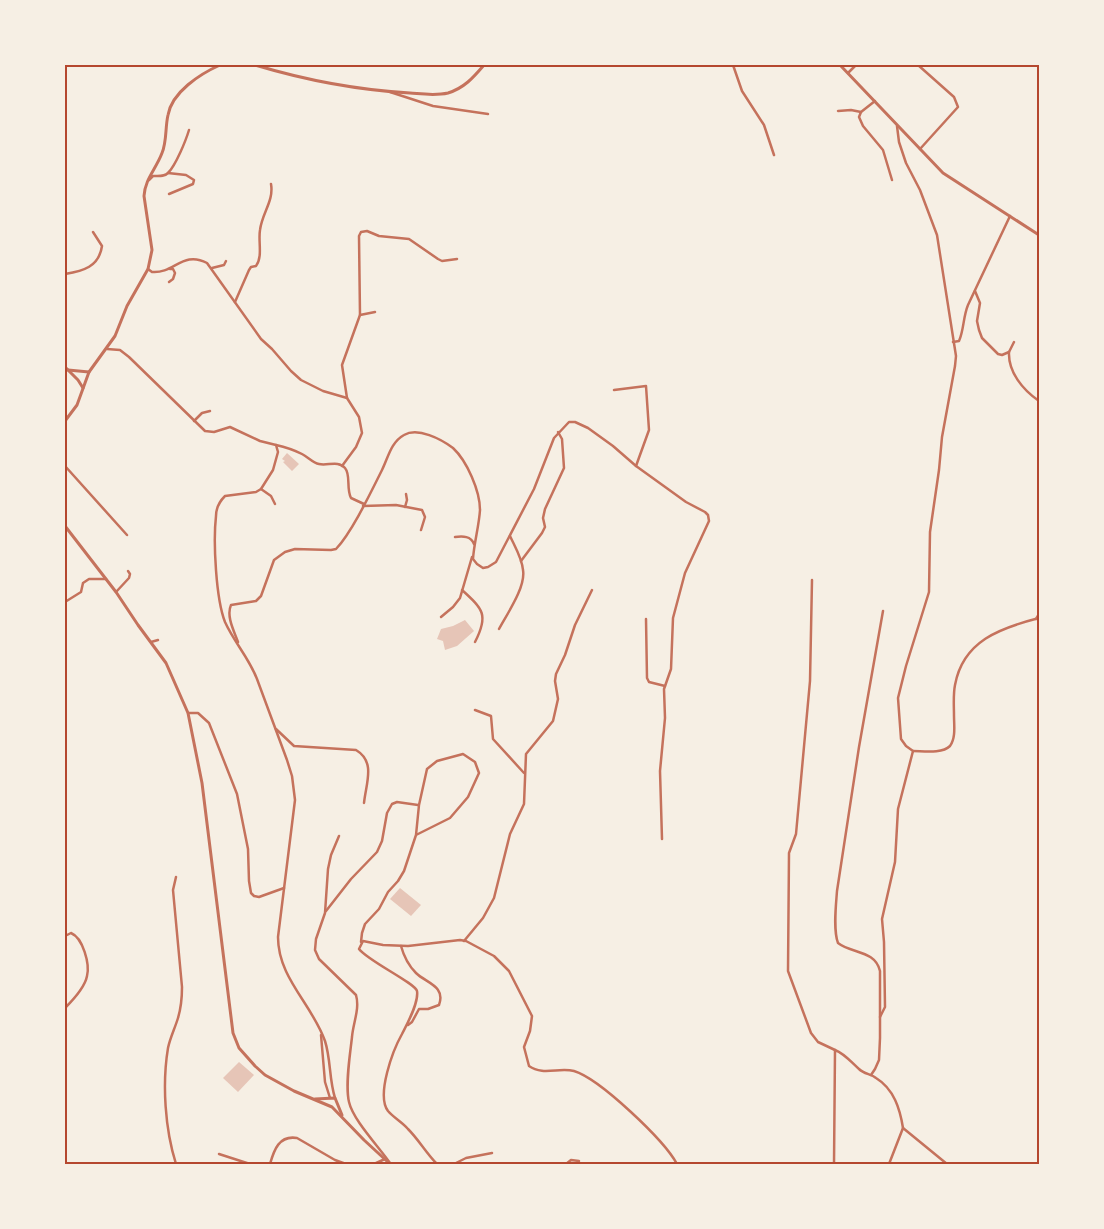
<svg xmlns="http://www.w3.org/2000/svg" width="1104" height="1229" font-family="'Source Sans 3',sans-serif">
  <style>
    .building { fill: #e6c5b7 }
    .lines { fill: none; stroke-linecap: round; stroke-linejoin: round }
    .minor { stroke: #c5725c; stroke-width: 2.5 }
    .tertiary { stroke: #c5725c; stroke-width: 3 }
    .neatline { fill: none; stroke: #b5482f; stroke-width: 2 }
  </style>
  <rect width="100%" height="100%" fill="#f6efe4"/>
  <!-- building -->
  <g class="building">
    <path d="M 287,453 L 299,464 L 292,471 L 283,462 L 285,461 L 282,459 Z"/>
    <path d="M 465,620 L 474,631 L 457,646 L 445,650 L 443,641 L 437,639 L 441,629 L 453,626 Z"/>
    <path d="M 400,888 L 421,905 L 411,916 L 390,899 Z"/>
    <path d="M 239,1062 L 254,1075 L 238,1092 L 223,1078 Z"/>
  </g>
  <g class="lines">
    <!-- minor -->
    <g class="minor">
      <path d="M 733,65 L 742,91 L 764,125 L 774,155"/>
      <path d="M 918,65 L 954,97 L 958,107 L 920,149"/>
      <path d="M 848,73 L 856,65"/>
      <path d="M 390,92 L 433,106 L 488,114"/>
      <path d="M 875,101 L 861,112 L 859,117 L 863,126 L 883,150 L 892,180"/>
      <path d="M 838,111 L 851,110 L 861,112"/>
      <path d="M 168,173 L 186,175 L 194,180 L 193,184 L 169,194"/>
      <path d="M 149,180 L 153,176 C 159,176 164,177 168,173 C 176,165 186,140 189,130"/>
      <path d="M 212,268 L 224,265 L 226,261"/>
      <path d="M 148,269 L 152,272 C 174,274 183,250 207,263 L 261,339 L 272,349 L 291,371 L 301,380 L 323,391 L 347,398 L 359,417 L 362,433 L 356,447 L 342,466"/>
      <path d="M 65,274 C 83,271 99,267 102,246 L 93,232"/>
      <path d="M 169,282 L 173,279 L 175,273 L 173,269 L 170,269"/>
      <path d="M 975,291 L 980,303 L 977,321 L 979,330 L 982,338 L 998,354 L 1002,355 L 1009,352"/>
      <path d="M 235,302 L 249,270 L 251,267 L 256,266 C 263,257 258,241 260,230 C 262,213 274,201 271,184"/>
      <path d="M 360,315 L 375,312"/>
      <path d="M 953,342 L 959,341 C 964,330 963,317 968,305 L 1010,216"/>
      <path d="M 1014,342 L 1009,352 C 1008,372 1023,390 1039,401"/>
      <path d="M 107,349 L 120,350 L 129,357 L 205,431 L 214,432 L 230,427 L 260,441 L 276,445 L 278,452 L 273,470 L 261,489 L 256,492 L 225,496 C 220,501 216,508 216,516 C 213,542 216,599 225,622 C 234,642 249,658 257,679 L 287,760 L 292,776 L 295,800 L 278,937 C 278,978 312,1004 325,1041 C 331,1060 329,1079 335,1098"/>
      <path d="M 614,390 L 646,386 L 649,430 L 636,466"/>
      <path d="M 347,398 L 342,365 L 360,315 L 359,236 L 361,232 L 367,231 L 379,236 L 409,239 L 438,259 L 442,261 L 457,259"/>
      <path d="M 194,421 L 202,413 L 210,411"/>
      <path d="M 276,445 C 285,447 294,450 302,454 C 308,457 313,463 319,464 C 328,466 338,460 345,468 C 351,475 346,488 351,498 L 364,504"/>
      <path d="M 65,466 L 127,535"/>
      <path d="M 261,489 L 271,496 L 275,504"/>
      <path d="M 363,506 L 396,505 L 422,510 L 425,517 L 421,530"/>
      <path d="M 405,507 L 407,500 L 406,494"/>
      <path d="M 455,537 C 463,536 471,536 474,544"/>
      <path d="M 521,561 L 542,533 L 545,527 L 543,518 L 545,509 L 564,468 L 562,439 L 558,432"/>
      <path d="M 812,580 L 810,681 L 796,834 L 789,853 L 788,971 L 811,1033 L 818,1042 L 835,1050"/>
      <path d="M 462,590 C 483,609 489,615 475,642"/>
      <path d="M 116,592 L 129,578 L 130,574 L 128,571"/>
      <path d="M 65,602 L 81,592 L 83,583 L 89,579 L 106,579"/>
      <path d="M 441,617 L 453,607 L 460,598 L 472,557"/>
      <path d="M 646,619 L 647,678 L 649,682 L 665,686"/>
      <path d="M 1036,619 L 1039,614"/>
      <path d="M 499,629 C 507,614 526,587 523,570 C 522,558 515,547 510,536"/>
      <path d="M 151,642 L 158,640"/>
      <path d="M 238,642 C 234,631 226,616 231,605 L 256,601 L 261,596 L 274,560 L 285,552 L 295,549 L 331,550 L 336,549 C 352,532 371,492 382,470 C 388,458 391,442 404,435 C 418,427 441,439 453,448 C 467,461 480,491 480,510 C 479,526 474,543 473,559 L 477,564 L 483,568 L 488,567 L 496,562 L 534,489 L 554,438 L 569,422 L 575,422 L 588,428 L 613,446 L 636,466 L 686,502 L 705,512 L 708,515 L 709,521 L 685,573 L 673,618 L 671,669 L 664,689 L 665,718 L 660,771 L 662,839"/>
      <path d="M 475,710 L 491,716 L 493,739 L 524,773"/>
      <path d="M 188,713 L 198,713 L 209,723 L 237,794 L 248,849 L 249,881 L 251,893 L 254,896 L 259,897 L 284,888"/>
      <path d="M 276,729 L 294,746 L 356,750 C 376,762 366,783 364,803"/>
      <path d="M 913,751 C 923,751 942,754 950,746 C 956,738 954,725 954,716 C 954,706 953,695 955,685 C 963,641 1000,628 1039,618"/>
      <path d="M 339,836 L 331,855 L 328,869 L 325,913 L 316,939 L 315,950 L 319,959 L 356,995 C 360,1009 353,1023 352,1037 C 350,1055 345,1085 349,1102 C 353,1120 379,1147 390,1163"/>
      <path d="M 326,911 L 351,879 L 377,852 L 382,841 L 387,813 L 392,804 L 397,802 L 418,805"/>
      <path d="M 65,936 L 71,933 C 83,938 90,964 87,976 C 85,987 73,1000 65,1008"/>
      <path d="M 464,941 L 483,918 L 494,898 L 510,834 L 524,804 L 526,754 L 553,721 L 558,699 L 555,681 L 556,674 L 565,655 L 575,625 L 592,590"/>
      <path d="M 361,942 L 362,933 L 365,924 L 379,909 L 388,892 L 398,881 L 404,871 L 416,835 L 419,805 L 427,769 L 437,761 L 463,754 L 475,762 L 479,773 L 468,797 L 450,818 L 416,835"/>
      <path d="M 401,946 C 404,957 408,965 416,973 C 426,983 446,986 439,1005 L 428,1009 L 419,1009 L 412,1022 L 408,1025"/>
      <path d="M 880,1017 L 885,1007 L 884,942 L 882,919 L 895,862 L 898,809 L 913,751 L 906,746 L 901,739 L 898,698 L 906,666 L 929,592 L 930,532 L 939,470 L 942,437 L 955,366 L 956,356 L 937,235 L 920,190 L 906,163 L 899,142 L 897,126"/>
      <path d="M 321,1035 L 325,1082 L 330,1098"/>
      <path d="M 871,1075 L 875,1069 L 879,1060 L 880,1038 L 880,971 C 875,950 852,954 838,943 C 833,930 836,905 837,891 L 859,747 L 883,611"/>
      <path d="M 219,1154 L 250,1164"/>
      <path d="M 176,1164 C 165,1129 162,1084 168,1048 C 170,1038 175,1028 178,1018 C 181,1008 182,998 182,987 L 173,890 L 176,877"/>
      <path d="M 270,1164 C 274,1150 279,1135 297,1138 L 335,1160 L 346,1164"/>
      <path d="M 374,1164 L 385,1159"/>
      <path d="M 437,1164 C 426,1153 419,1140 408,1129 C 402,1122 394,1118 388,1111 C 376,1095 393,1050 402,1034 C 407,1024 419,1003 417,991 C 415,983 368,961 359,949 L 363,941 L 383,945 L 408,946 L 460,940 L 466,941 L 494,956 L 509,971 L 532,1016 L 530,1031 L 524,1047 L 529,1066 C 543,1076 559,1067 574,1071 C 600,1079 664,1140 677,1164"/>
      <path d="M 454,1164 L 466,1158 L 492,1153"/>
      <path d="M 566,1164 L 571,1160 L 579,1161"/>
      <path d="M 834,1164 L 835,1050 C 845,1054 851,1062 859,1069 C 864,1074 871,1074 876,1078 C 894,1089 900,1109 903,1128"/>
      <path d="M 889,1164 L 903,1128 L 947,1164"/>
    </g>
    <!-- tertiary -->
    <g class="tertiary">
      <path d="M 255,65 C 305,80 357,90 410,93 C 423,94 435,96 448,93 C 464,88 473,78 484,65"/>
      <path d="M 840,65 L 943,173 L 1039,235"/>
      <path d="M 65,367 L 78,380 L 83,388"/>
      <path d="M 68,370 L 89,372"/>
      <path d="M 65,421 L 77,405 L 89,372 L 115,336 L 127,306 L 148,269 L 152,250 L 144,196 C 145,179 156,169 162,153 C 167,141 165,128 168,115 C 172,92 200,74 220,65"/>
      <path d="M 65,526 L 116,592 L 138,625 L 166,663 L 188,713 L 202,783 L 233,1033 L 239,1048 L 255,1066 L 265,1075 L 294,1091 L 332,1107 L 364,1140 L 390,1164"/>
      <path d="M 315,1099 L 335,1098 L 342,1115"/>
    </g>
  </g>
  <!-- border -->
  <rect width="1104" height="1229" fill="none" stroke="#f6efe4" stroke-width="132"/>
  <rect x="66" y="66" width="972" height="1097" class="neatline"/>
</svg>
